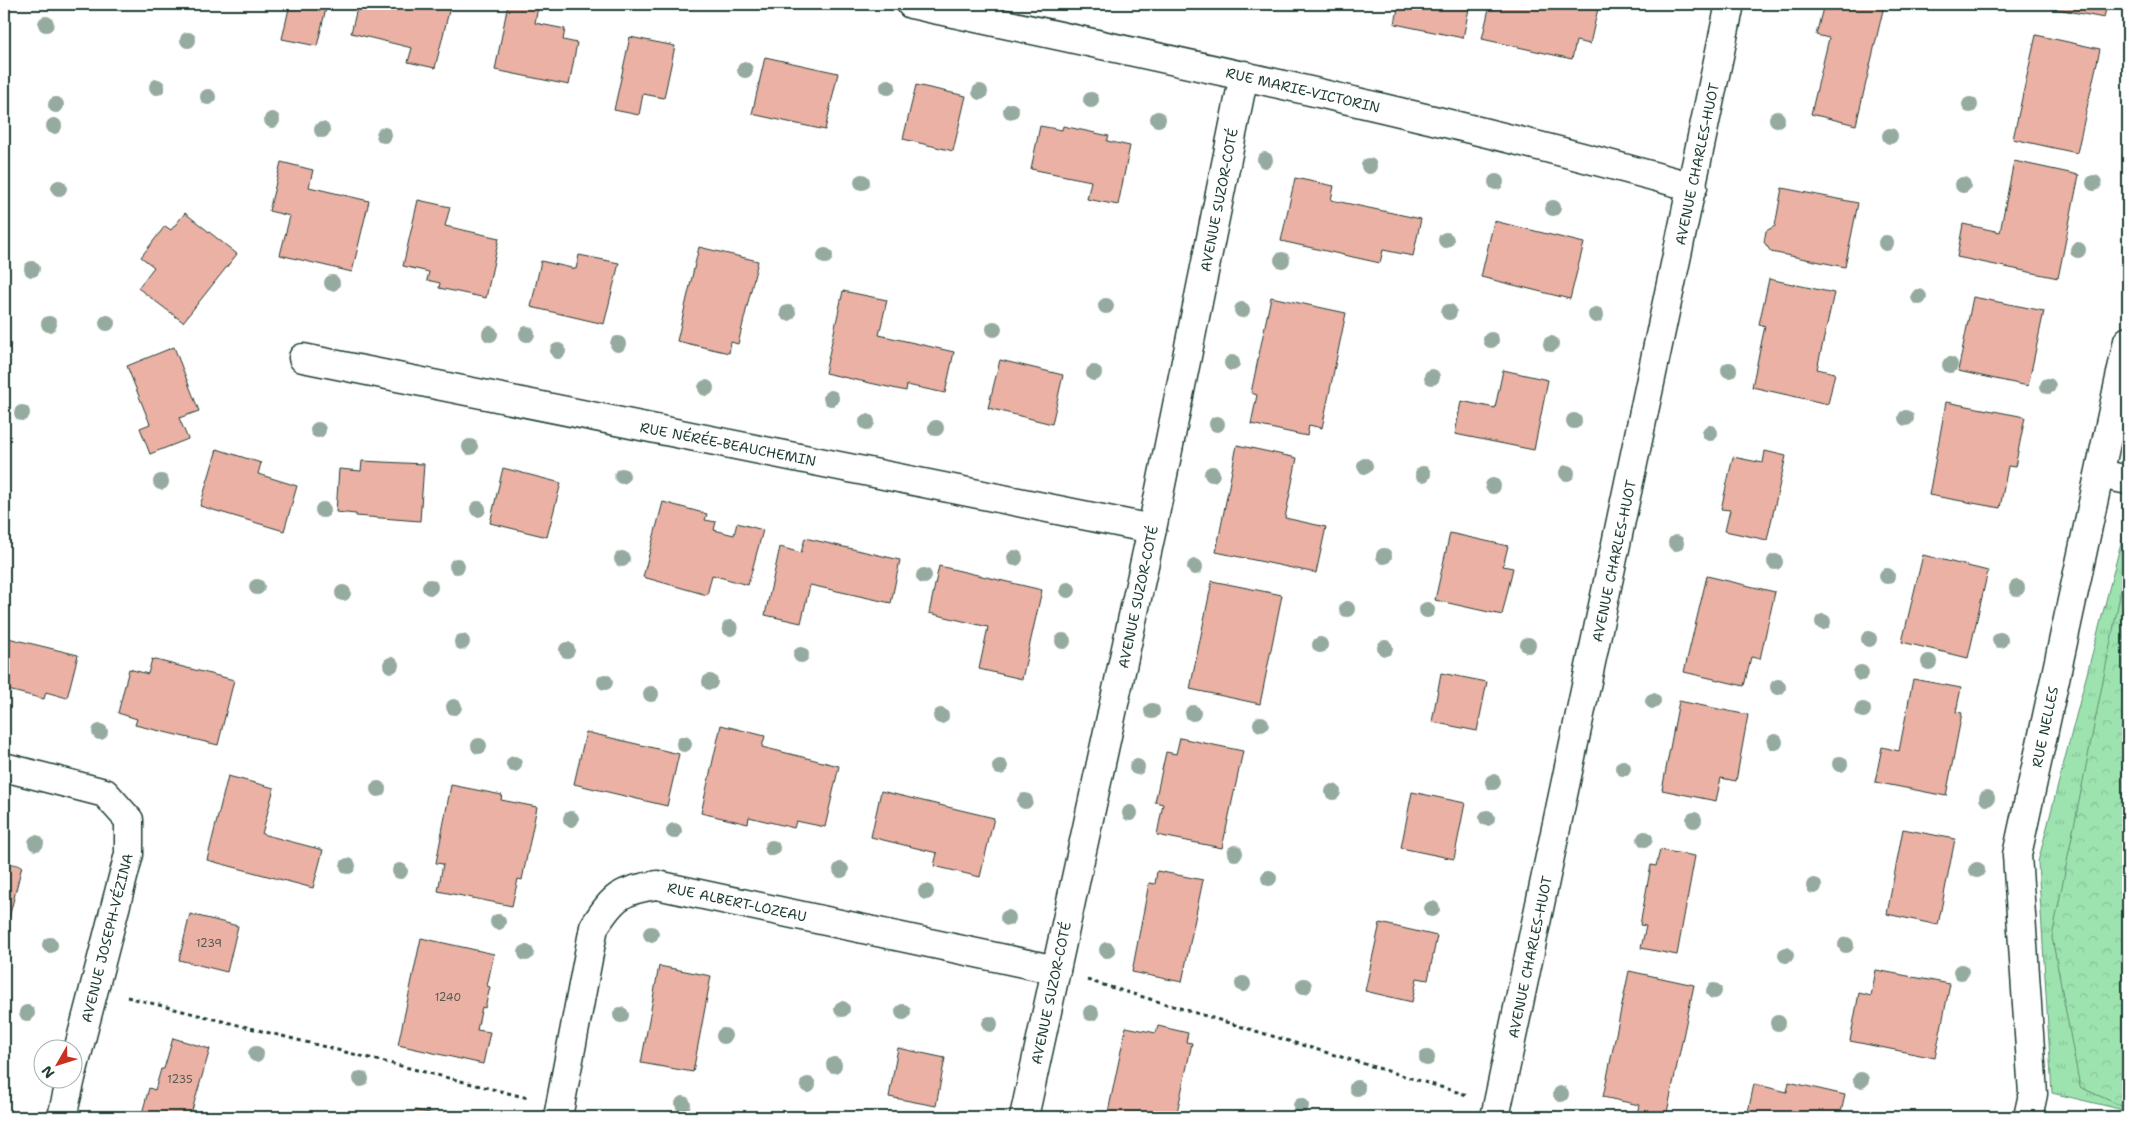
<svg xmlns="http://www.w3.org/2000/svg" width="2132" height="1121" font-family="'Shantell Sans',sans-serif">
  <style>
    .grass { fill: url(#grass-tufts); stroke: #5e9072 }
    .forest { fill: url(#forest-crowns); stroke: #5e9072 }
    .building { fill: #eab1a4; stroke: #1f3d34 }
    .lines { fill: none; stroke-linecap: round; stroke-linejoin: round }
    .minor-casing { stroke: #1f3d34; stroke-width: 31 }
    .path { stroke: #1f3d34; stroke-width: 3; stroke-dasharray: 4 4; stroke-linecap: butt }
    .minor { stroke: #fff; stroke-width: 28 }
    .tree { fill: #95aba0 }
    .labels { text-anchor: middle; stroke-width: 4; stroke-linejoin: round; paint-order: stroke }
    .number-label { font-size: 11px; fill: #525a50 }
    .street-label { font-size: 14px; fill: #1f3d34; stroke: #fff }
  </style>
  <defs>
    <pattern id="grass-tufts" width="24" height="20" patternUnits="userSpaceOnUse" patternTransform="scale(1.25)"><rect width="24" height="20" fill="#9de3af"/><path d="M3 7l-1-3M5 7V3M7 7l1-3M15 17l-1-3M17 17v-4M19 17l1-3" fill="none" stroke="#87c497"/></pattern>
    <pattern id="forest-crowns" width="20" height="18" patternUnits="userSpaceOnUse" patternTransform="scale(1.25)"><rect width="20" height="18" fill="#9de3af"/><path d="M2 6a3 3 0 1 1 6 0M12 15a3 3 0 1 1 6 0" fill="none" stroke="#87c497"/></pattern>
  </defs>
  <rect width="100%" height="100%" fill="#fff"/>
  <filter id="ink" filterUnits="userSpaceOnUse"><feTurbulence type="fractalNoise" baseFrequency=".02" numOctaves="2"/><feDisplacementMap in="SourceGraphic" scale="10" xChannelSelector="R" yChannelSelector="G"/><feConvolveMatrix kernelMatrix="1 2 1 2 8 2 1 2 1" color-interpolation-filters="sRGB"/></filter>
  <g filter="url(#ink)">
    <!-- grass -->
    <path class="grass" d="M 2128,516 L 2128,1111 L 2052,1093 L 2038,862 Z"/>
    <!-- forest -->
    <path class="forest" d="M 2128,555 L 2128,1109 L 2080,1087 L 2052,937 Z"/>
    <!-- building -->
    <g class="building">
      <path d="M 290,4 L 327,4 L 317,46 L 282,39 Z"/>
      <path d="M 358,4 L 437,4 L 450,7 L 435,68 L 408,62 L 412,48 L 351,33 Z"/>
      <path d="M 508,4 L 520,4 L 538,7 L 535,23 L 565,29 L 563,40 L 577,43 L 569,85 L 495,70 Z"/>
      <path d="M 1379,4 L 1470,4 L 1463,38 L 1395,24 L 1398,8 Z"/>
      <path d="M 1490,4 L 1599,4 L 1590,44 L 1576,41 L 1572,59 L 1482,39 Z"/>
      <path d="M 1824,4 L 1876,4 L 1884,6 L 1856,125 L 1811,114 L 1829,38 L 1816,35 Z"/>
      <path d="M 2053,4 L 2107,4 L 2104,18 L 2052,8 Z"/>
      <path d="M 2036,35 L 2100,49 L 2077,153 L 2013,139 Z"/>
      <path d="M 630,37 L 675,46 L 664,98 L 643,94 L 639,115 L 614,110 Z"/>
      <path d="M 765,57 L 838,73 L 825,130 L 752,114 Z"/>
      <path d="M 916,85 L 966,96 L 953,151 L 903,139 Z"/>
      <path d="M 1040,126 L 1062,130 L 1063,126 L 1109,136 L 1107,141 L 1130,146 L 1118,205 L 1087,199 L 1091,181 L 1031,169 Z"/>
      <path d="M 2014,161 L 2079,175 L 2058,278 L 1957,257 L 1963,224 L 2000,232 Z"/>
      <path d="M 281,162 L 313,170 L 309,187 L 369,201 L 352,272 L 280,255 L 290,216 L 269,211 Z"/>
      <path d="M 1295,178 L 1334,186 L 1331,200 L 1421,219 L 1413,256 L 1383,250 L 1380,263 L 1281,241 Z"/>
      <path d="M 1782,188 L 1858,203 L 1845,267 L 1771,252 L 1764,242 L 1766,231 L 1775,226 Z"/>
      <path d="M 418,200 L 450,207 L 445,226 L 499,238 L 486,298 L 439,288 L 440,283 L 427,280 L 429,272 L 403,266 Z"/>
      <path d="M 185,213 L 237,254 L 183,322 L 138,288 L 154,267 L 141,257 L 165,226 L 171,230 Z"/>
      <path d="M 1494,221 L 1584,243 L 1570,299 L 1481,277 Z"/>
      <path d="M 699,247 L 758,261 L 738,344 L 731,342 L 729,353 L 677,341 Z"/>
      <path d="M 579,255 L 619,263 L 604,324 L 531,307 L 541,261 L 576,269 Z"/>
      <path d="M 1769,279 L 1834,293 L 1817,369 L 1835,373 L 1828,404 L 1752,387 L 1765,326 L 1759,324 Z"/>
      <path d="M 843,291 L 887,300 L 879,335 L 954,352 L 945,393 L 907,385 L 906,391 L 825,373 Z"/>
      <path d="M 1271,297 L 1346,313 L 1322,428 L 1309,425 L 1307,436 L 1251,424 L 1257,395 L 1251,393 Z"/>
      <path d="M 1973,297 L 2044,311 L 2028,386 L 1958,371 Z"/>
      <path d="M 174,347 L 199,411 L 179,418 L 188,439 L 150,454 L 140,428 L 150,424 L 127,366 Z"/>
      <path d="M 1000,360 L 1063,375 L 1052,424 L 988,408 Z"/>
      <path d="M 1503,370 L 1548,380 L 1534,450 L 1455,434 L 1461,401 L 1495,408 Z"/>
      <path d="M 1946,402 L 2025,417 L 2015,467 L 2008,466 L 2000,508 L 1929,495 Z"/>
      <path d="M 1237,445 L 1297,458 L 1285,518 L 1326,527 L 1316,573 L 1216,552 Z"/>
      <path d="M 217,449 L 261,463 L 258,474 L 297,486 L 284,531 L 200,506 Z"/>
      <path d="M 1765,451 L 1786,456 L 1767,540 L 1725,531 L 1730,510 L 1721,509 L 1733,457 L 1763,463 Z"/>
      <path d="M 362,461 L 424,464 L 420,521 L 356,516 L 356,514 L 336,512 L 339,469 L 361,471 Z"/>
      <path d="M 503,468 L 561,483 L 547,537 L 490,523 Z"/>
      <path d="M 663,502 L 707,514 L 705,520 L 716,522 L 714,530 L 734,535 L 737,523 L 763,530 L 748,585 L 712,575 L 707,595 L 643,577 Z"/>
      <path d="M 1450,533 L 1508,546 L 1503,566 L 1513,568 L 1502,615 L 1435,600 Z"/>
      <path d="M 805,538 L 900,560 L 891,603 L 810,585 L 801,623 L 765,615 L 780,547 L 801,553 Z"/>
      <path d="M 1923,555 L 1988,571 L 1968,658 L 1902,642 Z"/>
      <path d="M 939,566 L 1042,590 L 1022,679 L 979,669 L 988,627 L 929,613 Z"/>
      <path d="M 1707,576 L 1775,592 L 1760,659 L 1751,657 L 1744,686 L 1684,672 Z"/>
      <path d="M 1212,581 L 1282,595 L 1260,704 L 1190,689 Z"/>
      <path d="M 4,637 L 78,655 L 67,698 L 46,692 L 44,699 L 4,689 Z"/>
      <path d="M 152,659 L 234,680 L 218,745 L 135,725 L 137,719 L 118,713 L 129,669 L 148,674 Z"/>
      <path d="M 1441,673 L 1487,682 L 1477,731 L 1432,722 Z"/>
      <path d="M 1913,679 L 1961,688 L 1956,712 L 1962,713 L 1946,796 L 1875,782 L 1882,747 L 1899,751 Z"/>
      <path d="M 1679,701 L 1748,715 L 1736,781 L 1721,778 L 1716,801 L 1662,790 Z"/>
      <path d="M 721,725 L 765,736 L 762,747 L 839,766 L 825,827 L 796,821 L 794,828 L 749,817 L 748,824 L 701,813 Z"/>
      <path d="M 586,732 L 679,754 L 667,806 L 574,784 Z"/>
      <path d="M 1180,738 L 1243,751 L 1222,848 L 1157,835 L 1163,804 L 1155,802 L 1166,752 L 1176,754 Z"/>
      <path d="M 228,776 L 274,788 L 262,834 L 323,850 L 313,888 L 207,860 Z"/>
      <path d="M 451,785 L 502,795 L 501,800 L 537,807 L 522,880 L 518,879 L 512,906 L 438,891 L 443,864 L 436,863 Z"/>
      <path d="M 881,791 L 994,818 L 980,877 L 934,866 L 937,853 L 871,837 Z"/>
      <path d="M 1412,792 L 1465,803 L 1454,859 L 1401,848 Z"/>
      <path d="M 1903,829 L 1955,839 L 1938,925 L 1887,914 Z"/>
      <path d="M 1660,850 L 1695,856 L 1677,955 L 1641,948 L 1646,926 L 1640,925 L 1651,865 L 1656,866 Z"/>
      <path d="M 4,862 L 22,866 L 4,938 Z"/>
      <path d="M 1157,871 L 1203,880 L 1182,982 L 1132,972 L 1149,883 L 1155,884 Z"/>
      <path d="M 190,914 L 238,926 L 227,972 L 179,960 Z"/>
      <path d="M 1380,923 L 1437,936 L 1428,980 L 1417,978 L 1412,1002 L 1365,991 Z"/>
      <path d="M 421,938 L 494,954 L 487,986 L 490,987 L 485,1008 L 482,1007 L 477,1030 L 490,1032 L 483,1064 L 398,1045 Z"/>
      <path d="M 659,966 L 711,976 L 693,1072 L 641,1063 Z"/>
      <path d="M 1876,970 L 1950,984 L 1935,1058 L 1850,1041 L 1859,993 L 1871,996 Z"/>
      <path d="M 1629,971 L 1694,985 L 1666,1117 L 1651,1117 L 1637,1114 L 1639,1105 L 1603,1097 Z"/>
      <path d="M 1158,1026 L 1188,1033 L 1186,1042 L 1192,1043 L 1176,1117 L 1107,1117 L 1126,1027 L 1156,1033 Z"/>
      <path d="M 173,1038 L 210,1049 L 190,1117 L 141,1117 L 149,1088 L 155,1090 L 161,1069 L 164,1069 Z"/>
      <path d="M 898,1048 L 945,1058 L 936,1106 L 889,1097 Z"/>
      <path d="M 1789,1082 L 1845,1095 L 1840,1117 L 1747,1117 L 1754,1084 L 1787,1092 Z"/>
      <path d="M 415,1110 L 450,1117 L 413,1117 Z"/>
    </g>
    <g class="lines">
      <!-- minor casing -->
      <g class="minor-casing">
        <g id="minor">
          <path d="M 911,4 C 1172,60 1435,115 1693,187"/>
          <path d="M 303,358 L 1152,529"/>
          <path d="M 2100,474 L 2128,480"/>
          <path d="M 4,767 L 105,793 L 129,820 L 129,854 L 72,1074"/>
          <path d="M 62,1117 L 71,1078"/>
          <path d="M 558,1117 L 594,927 C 613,897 621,890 657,885 L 1056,970"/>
          <path d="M 1024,1117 L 1152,529 L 1244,75"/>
          <path d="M 1495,1117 L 1730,4"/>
          <path d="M 2028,1117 L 2033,1094 L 2017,855 L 2128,341"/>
        </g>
      </g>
      <!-- path -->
      <g class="path">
        <path d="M 1087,980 L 1467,1095"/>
        <path d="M 127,997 L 528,1098"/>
      </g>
      <!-- minor -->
      <use href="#minor" class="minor"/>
    </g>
    <!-- trees -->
    <g class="tree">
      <circle cx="46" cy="24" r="8"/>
      <circle cx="188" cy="40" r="8"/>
      <circle cx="745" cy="70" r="8"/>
      <circle cx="157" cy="87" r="8"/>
      <circle cx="888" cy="87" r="8"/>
      <circle cx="980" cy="92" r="8"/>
      <circle cx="208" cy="97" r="8"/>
      <circle cx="1091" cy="100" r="8"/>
      <circle cx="56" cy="105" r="8"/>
      <circle cx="1970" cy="105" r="8"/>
      <circle cx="1011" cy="111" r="8"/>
      <circle cx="1158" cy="119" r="8"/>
      <circle cx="1777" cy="119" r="8"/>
      <circle cx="272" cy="120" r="8"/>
      <circle cx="54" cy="126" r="8"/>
      <circle cx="322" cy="130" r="8"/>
      <circle cx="384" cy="135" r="8"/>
      <circle cx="1890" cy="136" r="8"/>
      <circle cx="1265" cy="160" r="8"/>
      <circle cx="1369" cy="166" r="8"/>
      <circle cx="862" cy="182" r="8"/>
      <circle cx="1496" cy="182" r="8"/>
      <circle cx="2094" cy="183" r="8"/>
      <circle cx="1963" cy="185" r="8"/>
      <circle cx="59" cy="188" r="8"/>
      <circle cx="1553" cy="208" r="8"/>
      <circle cx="1446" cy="240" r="8"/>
      <circle cx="1886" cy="243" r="8"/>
      <circle cx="2078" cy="250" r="8"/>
      <circle cx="825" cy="256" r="8"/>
      <circle cx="1282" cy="260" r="8"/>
      <circle cx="32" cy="269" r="8"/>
      <circle cx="332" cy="283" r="8"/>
      <circle cx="1919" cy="297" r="8"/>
      <circle cx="1106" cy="306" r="8"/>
      <circle cx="1242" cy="310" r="8"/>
      <circle cx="1449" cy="312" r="8"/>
      <circle cx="788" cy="313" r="8"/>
      <circle cx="1596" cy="315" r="8"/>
      <circle cx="107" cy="323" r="8"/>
      <circle cx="49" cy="324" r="8"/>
      <circle cx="994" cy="329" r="8"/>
      <circle cx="490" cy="334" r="8"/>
      <circle cx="527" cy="334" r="8"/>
      <circle cx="1491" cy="340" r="8"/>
      <circle cx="618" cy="344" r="8"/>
      <circle cx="1551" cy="344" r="8"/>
      <circle cx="558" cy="351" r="8"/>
      <circle cx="1232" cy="363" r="8"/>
      <circle cx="1950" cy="365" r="8"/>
      <circle cx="1729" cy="370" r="8"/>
      <circle cx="1094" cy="373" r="8"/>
      <circle cx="1432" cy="377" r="8"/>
      <circle cx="2048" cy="386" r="8"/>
      <circle cx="706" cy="388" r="8"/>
      <circle cx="831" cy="398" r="8"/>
      <circle cx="22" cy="413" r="8"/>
      <circle cx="1906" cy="418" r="8"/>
      <circle cx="1574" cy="421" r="8"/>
      <circle cx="867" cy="422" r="8"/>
      <circle cx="1217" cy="424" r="8"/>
      <circle cx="936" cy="428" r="8"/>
      <circle cx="318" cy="430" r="8"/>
      <circle cx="1710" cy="433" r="8"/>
      <circle cx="470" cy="447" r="8"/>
      <circle cx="1365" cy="466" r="8"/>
      <circle cx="1567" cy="473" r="8"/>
      <circle cx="1212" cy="474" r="8"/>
      <circle cx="1423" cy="474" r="8"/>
      <circle cx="622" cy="476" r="8"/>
      <circle cx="161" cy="482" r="8"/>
      <circle cx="1493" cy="486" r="8"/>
      <circle cx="478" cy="509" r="8"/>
      <circle cx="323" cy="510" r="8"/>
      <circle cx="1676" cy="543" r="8"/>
      <circle cx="1384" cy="556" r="8"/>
      <circle cx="1015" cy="558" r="8"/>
      <circle cx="622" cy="559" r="8"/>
      <circle cx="1775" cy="562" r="8"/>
      <circle cx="457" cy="566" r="8"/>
      <circle cx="1195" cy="567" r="8"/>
      <circle cx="924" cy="576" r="8"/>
      <circle cx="1887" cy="576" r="8"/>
      <circle cx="257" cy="587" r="8"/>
      <circle cx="430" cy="587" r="8"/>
      <circle cx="2017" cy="588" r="8"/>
      <circle cx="1068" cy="590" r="8"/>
      <circle cx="343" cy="593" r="8"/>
      <circle cx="1347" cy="609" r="8"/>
      <circle cx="1427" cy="610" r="8"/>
      <circle cx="1823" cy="622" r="8"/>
      <circle cx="730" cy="628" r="8"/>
      <circle cx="1869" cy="639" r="8"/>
      <circle cx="2000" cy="640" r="8"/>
      <circle cx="1063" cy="641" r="8"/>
      <circle cx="462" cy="642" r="8"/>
      <circle cx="1320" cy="645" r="8"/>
      <circle cx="1528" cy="645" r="8"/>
      <circle cx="1385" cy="648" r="8"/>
      <circle cx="567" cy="650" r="8"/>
      <circle cx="801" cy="655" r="8"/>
      <circle cx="1929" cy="662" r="8"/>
      <circle cx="391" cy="665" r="8"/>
      <circle cx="1861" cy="673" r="8"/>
      <circle cx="605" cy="682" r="8"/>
      <circle cx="710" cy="682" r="8"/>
      <circle cx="1778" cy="687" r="8"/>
      <circle cx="651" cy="694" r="8"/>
      <circle cx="1653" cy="701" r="8"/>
      <circle cx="454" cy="707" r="8"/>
      <circle cx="1863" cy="710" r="8"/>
      <circle cx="1152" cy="711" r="8"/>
      <circle cx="1193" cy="713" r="8"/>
      <circle cx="941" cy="716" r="8"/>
      <circle cx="1261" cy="724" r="8"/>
      <circle cx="100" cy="732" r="8"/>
      <circle cx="1775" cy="742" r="8"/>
      <circle cx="684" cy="744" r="8"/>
      <circle cx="479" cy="746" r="8"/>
      <circle cx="514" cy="764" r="8"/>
      <circle cx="1840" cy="764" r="8"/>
      <circle cx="1000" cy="767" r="8"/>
      <circle cx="1137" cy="767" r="8"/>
      <circle cx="1623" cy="768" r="8"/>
      <circle cx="1493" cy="782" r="8"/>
      <circle cx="378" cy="789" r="8"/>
      <circle cx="1333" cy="792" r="8"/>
      <circle cx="1987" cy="798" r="8"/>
      <circle cx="1025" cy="801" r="8"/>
      <circle cx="1130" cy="813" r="8"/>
      <circle cx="1487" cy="818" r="8"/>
      <circle cx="571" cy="819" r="8"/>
      <circle cx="1694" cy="820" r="8"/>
      <circle cx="674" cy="831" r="8"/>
      <circle cx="1645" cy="839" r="8"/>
      <circle cx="36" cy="843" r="8"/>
      <circle cx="772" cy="848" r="8"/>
      <circle cx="1235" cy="853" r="8"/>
      <circle cx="348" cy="866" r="8"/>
      <circle cx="841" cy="870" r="8"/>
      <circle cx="1977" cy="870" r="8"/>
      <circle cx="400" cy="871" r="8"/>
      <circle cx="1269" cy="878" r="8"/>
      <circle cx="1814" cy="886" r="8"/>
      <circle cx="926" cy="892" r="8"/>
      <circle cx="1432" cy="909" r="8"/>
      <circle cx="1008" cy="918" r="8"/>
      <circle cx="498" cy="922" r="8"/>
      <circle cx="651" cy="934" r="8"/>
      <circle cx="50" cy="945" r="8"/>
      <circle cx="1846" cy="945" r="8"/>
      <circle cx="1107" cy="950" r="8"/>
      <circle cx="526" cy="953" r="8"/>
      <circle cx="1786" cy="955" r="8"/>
      <circle cx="1961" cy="972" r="8"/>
      <circle cx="1243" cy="984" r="8"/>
      <circle cx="1304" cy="986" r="8"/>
      <circle cx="1714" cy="991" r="8"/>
      <circle cx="842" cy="1009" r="8"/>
      <circle cx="903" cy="1012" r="8"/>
      <circle cx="27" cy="1013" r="8"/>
      <circle cx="1091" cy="1013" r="8"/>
      <circle cx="621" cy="1015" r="8"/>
      <circle cx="1778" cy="1023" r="8"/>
      <circle cx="990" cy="1024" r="8"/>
      <circle cx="724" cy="1036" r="8"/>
      <circle cx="256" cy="1054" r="8"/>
      <circle cx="1427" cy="1058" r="8"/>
      <circle cx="834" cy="1065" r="8"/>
      <circle cx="361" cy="1079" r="8"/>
      <circle cx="1861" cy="1080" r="8"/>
      <circle cx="808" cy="1085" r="8"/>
      <circle cx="1357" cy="1088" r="8"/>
      <circle cx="1561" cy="1094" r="8"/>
      <circle cx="683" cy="1104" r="8"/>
      <circle cx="1301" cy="1106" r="8"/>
    </g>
  </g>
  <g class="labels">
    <!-- number labels -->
    <g class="number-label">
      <text x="209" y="947">1239</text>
      <text x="448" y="1001">1240</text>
      <text x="180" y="1083">1235</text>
    </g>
    <!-- street labels -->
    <g class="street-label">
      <text transform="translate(1303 90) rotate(13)" y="5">RUE MARIE-VICTORIN</text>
      <text transform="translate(1697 164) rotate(-78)" y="5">AVENUE CHARLES-HUOT</text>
      <text transform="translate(1219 200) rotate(-79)" y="5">AVENUE SUZOR-COTÉ</text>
      <text transform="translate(728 444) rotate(11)" y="5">RUE NÉRÉE-BEAUCHEMIN</text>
      <text transform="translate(1614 561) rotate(-78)" y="5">AVENUE CHARLES-HUOT</text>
      <text transform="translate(1138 597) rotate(-78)" y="5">AVENUE SUZOR-COTÉ</text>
      <text transform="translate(2045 727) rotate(-78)" y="5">RUE NELLES</text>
      <text transform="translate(737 902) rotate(12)" y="5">RUE ALBERT-LOZEAU</text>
      <text transform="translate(107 938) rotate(-76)" y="5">AVENUE JOSEPH-VÉZINA</text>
      <text transform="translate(1530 957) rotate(-78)" y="5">AVENUE CHARLES-HUOT</text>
      <text transform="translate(1051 993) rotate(-78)" y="5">AVENUE SUZOR-COTÉ</text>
    </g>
  </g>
  <!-- margin -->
  <rect width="2132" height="1121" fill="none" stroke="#fff" stroke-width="20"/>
  <rect x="10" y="10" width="2112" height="1101" fill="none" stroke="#1f3d34" stroke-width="2" filter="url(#ink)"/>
  <!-- north arrow -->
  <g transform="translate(58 1064) rotate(231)"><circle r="24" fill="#ffffff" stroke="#a5b1ae"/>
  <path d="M0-4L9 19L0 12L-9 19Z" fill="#c8321e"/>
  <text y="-8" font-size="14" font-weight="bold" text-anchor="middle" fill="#1f3d34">N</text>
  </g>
</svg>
